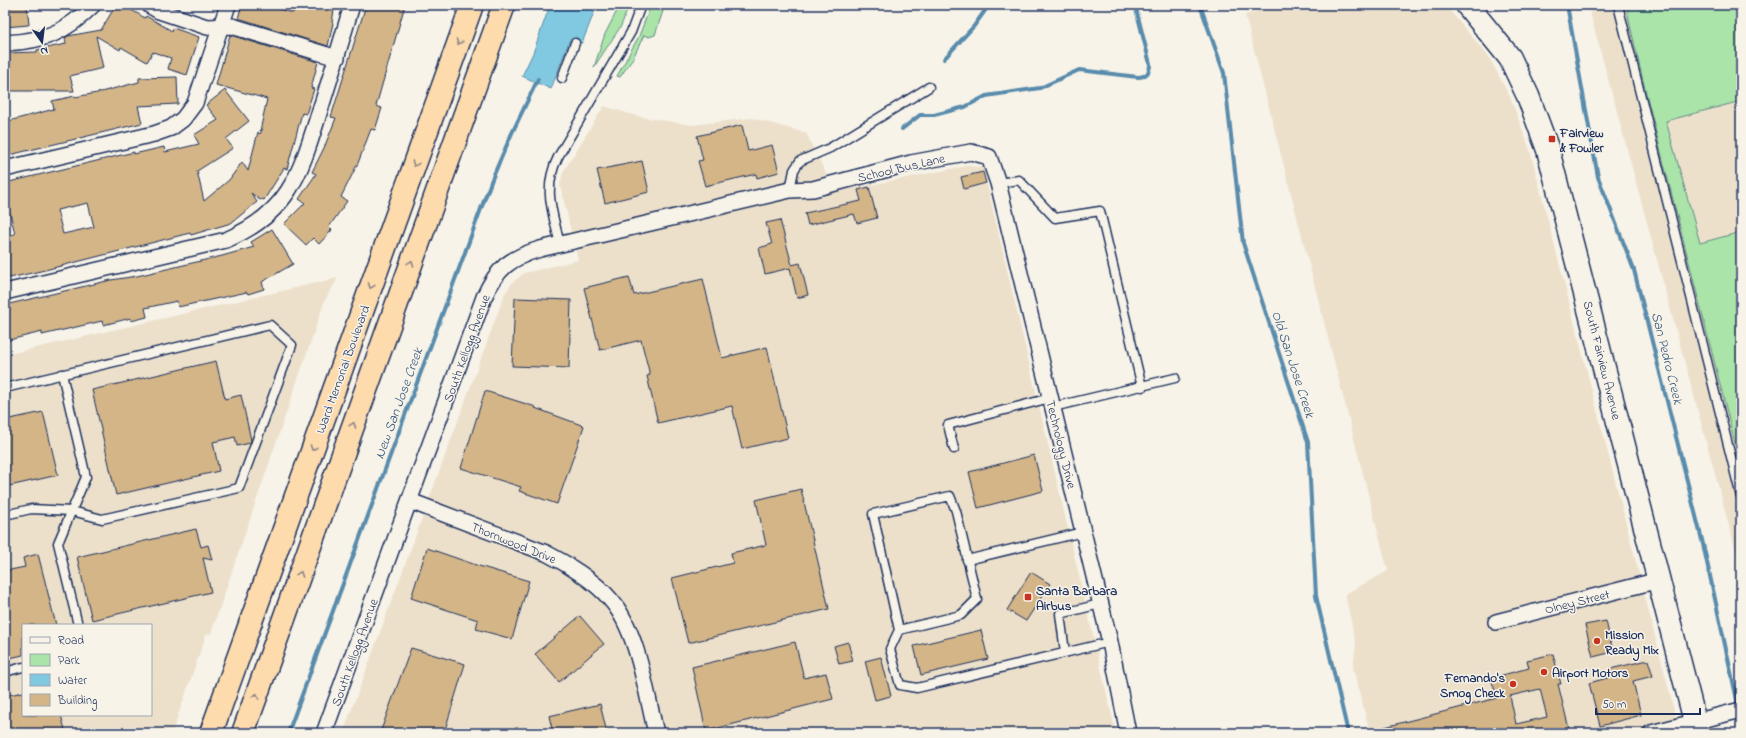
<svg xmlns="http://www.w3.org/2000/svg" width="1746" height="738" font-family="'Indie Flower',sans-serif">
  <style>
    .built { fill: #ece0cb; fill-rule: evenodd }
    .green { fill: #aae4a9; stroke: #628a84 }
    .water { fill: #80c9e0; stroke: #588bac }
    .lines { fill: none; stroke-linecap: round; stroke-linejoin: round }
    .stream { stroke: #588bac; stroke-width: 4 }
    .building { fill: #d3b587; stroke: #1b2f5e; fill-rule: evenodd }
    .lane-casing { stroke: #1b2f5e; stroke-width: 11 }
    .street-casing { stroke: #1b2f5e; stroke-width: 18 }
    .secondary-casing { stroke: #1b2f5e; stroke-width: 25 }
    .highway-casing { stroke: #1b2f5e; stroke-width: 25 }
    .lane { stroke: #f7f3e8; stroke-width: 8 }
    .street { stroke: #f7f3e8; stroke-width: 15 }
    .secondary { stroke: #f7f3e8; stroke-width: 22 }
    .highway { stroke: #fddbac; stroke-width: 22 }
    .oneway { stroke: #8c8585 }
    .poi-dot { fill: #c8321e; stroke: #f7f3e8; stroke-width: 1.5 }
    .labels { text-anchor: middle; stroke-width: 3; stroke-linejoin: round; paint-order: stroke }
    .poi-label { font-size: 13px; font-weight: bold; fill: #1b2f5e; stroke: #f7f3e8; text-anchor: start }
    .street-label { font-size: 13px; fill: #1b2f5e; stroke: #f7f3e8 }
    .water-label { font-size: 14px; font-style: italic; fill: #34567e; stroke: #f7f3e8 }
  </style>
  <rect width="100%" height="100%" fill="#f7f3e8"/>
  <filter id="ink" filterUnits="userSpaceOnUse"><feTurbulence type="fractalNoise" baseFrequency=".025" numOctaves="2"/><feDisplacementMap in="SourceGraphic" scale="8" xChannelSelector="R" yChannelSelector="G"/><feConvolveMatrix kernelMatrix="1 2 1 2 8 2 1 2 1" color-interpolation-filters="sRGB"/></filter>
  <g filter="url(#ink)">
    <!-- built -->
    <g class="built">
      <path d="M 1276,5 L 1445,5 L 1488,56 L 1497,72 L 1510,97 L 1530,150 L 1680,733 L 1370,733 L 1353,668 L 1356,644 L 1345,594 L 1388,571 L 1245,15 Z"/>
      <path d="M 1588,5 L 1741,5 L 1741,570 Z"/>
      <path d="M 604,106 L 636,116 L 692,125 L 752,118 L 806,133 L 835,192 L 966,166 L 983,167 L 1116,733 L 343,733 L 505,293 L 512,283 L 524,273 L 578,260 L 560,185 L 563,172 Z"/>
      <path d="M 338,278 L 325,300 L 211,633 L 206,635 L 172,733 L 5,733 L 5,355 ZM 23,625 L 151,625 L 151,715 L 23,715 Z"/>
    </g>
    <!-- green -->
    <g class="green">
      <path d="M 620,5 L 629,5 L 621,26 L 594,67 L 605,34 Z"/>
      <path d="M 651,5 L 663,5 L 664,8 L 655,35 L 649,37 L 644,35 L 632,60 L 620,77 L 617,76 L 639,36 Z"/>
      <path d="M 1627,5 L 1724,5 L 1741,12 L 1741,101 L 1666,121 L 1700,243 L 1741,232 L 1741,467 L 1646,93 L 1629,21 Z"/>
    </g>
    <!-- water -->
    <path class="water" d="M 550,5 L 597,5 L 582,43 L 570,39 L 551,89 L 522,76 L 533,53 Z"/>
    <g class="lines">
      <!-- stream -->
      <g class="stream">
        <path d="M 1200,5 L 1224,73 L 1243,243 L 1308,442 L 1316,596 L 1348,733"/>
        <path d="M 1567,5 L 1598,177 L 1634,270 L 1703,544 L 1741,718"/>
        <path d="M 944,59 L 974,26 L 989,5"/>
        <path d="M 902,129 L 920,115 L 934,115 L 965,107 L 986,96 L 1040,88 L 1079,70 L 1138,77 C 1146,77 1150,72 1150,64 L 1135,5"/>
        <path d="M 288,733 L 492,179 L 512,133 L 538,79"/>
      </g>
    </g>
    <!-- building -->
    <g class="building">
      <path d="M 5,5 L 27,5 L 29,25 L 5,27 Z"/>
      <path d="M 116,5 L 123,5 L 145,18 L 146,16 L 172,31 L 173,28 L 199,37 L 187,75 L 168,69 L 171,58 L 153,52 L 147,62 L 121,47 L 120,50 L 96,36 L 103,68 L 70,76 L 74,91 L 7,91 L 7,53 L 37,52 L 37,50 L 66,44 L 65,38 L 68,36 L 101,30 Z"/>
      <path d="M 242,5 L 266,5 L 293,13 L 295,5 L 335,5 L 332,22 L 333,23 L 328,46 L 238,18 Z"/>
      <path d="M 366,5 L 405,5 L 376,106 L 382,108 L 375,130 L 371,129 L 358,163 L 341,197 L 347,201 L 329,227 L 332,230 L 319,244 L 313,238 L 306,245 L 284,224 L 305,203 L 299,199 L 316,174 L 312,172 L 324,148 L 336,118 L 331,117 Z"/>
      <path d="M 230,35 L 318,62 L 311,88 L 314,89 L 306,114 L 302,113 L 287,169 L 284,168 L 264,200 L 262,199 L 260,200 L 251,193 L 257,202 L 231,223 L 191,235 L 190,233 L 45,270 L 5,279 L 5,236 L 15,234 L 10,213 L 5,214 L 5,183 L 134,152 L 134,154 L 164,147 L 165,152 L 199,144 L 194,135 L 218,120 L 206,105 L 225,90 L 249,121 L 226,139 L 233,148 L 197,171 L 204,201 L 229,180 L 242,162 L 248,171 L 258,132 L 260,134 L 263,128 L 260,131 L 267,99 L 216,85 ZM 88,203 L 94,227 L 63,234 L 57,210 Z"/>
      <path d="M 177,77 L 178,104 L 138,106 L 142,123 L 5,156 L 5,122 L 54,109 L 52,101 L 75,96 L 75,97 L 97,93 L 139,82 L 139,78 Z"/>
      <path d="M 742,125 L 748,151 L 772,145 L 779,172 L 757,178 L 756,174 L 705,186 L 698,161 L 703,160 L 697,136 Z"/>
      <path d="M 642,161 L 649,192 L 605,203 L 597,170 Z"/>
      <path d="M 983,172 L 986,183 L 964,189 L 961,177 Z"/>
      <path d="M 869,187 L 877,218 L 857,223 L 854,214 L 808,225 L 805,213 L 861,201 L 858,190 Z"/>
      <path d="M 780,220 L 792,265 L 800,263 L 808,295 L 797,298 L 790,268 L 765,274 L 759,248 L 772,244 L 766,223 Z"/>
      <path d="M 272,229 L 293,264 L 262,282 L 264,289 L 248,294 L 247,292 L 178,307 L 177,301 L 145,308 L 147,317 L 131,321 L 131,318 L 103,325 L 102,321 L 42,335 L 42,332 L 5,341 L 5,305 L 111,280 L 137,276 L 222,256 L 254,247 L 251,242 Z"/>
      <path d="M 629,277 L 634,295 L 703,279 L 722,358 L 767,347 L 788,438 L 742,449 L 732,406 L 658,423 L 647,376 L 650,375 L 641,340 L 600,350 L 584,288 Z"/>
      <path d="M 515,298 L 571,300 L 569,368 L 512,366 Z"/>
      <path d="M 216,361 L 225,399 L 241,395 L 251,440 L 250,443 L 237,446 L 235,437 L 213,442 L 219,471 L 116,495 L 92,390 Z"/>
      <path d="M 485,391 L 536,407 L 535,408 L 584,426 L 557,504 L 519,491 L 521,487 L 461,468 Z"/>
      <path d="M 43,412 L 58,475 L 5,487 L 5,420 Z"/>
      <path d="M 1034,455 L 1043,491 L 978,508 L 969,472 Z"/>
      <path d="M 801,489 L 829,609 L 688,643 L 672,578 L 733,563 L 731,553 L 766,545 L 756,500 Z"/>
      <path d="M 196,529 L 201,547 L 208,545 L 212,560 L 203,558 L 211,592 L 92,620 L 77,557 Z"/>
      <path d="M 427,548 L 479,566 L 529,581 L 512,639 L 476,629 L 478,620 L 411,598 Z"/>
      <path d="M 38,554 L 56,625 L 23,625 L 23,655 L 5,659 L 5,571 L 25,567 L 23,558 Z"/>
      <path d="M 1031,572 L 1050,584 L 1026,621 L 1007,610 Z"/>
      <path d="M 580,616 L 604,644 L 559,682 L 535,654 Z"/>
      <path d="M 1606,621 L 1613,652 L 1593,657 L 1585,625 Z"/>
      <path d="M 981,630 L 988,659 L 921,675 L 914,646 Z"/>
      <path d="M 795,642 L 804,678 L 826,673 L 833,699 L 706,731 L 692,667 Z"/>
      <path d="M 848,642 L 853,661 L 839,664 L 834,646 Z"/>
      <path d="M 411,648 L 465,664 L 444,733 L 380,733 Z"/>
      <path d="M 1553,654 L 1561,684 L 1558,684 L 1570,733 L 1377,733 L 1377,729 L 1497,698 L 1491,678 L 1529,668 L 1527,660 ZM 1540,689 L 1547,717 L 1516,724 L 1510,696 Z"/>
      <path d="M 881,657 L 891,696 L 875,700 L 865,661 Z"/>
      <path d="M 1648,660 L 1653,676 L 1633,681 L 1641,715 L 1600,726 L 1589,683 L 1611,677 L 1610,669 Z"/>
      <path d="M 23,692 L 23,715 L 61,715 L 66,733 L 5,733 L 5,696 Z"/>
      <path d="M 600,704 L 607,733 L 553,733 L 549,716 Z"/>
    </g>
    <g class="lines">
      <!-- lane casing -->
      <g class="lane-casing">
        <g id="lane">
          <path d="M 1618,5 L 1741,497"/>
          <path d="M 562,78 L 575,43"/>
          <path d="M 998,183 L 1019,180 L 1055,218 L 1100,211 L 1142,387"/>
          <path d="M 790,190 L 794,170 L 800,161 L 830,148 L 929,87"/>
          <path d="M 560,245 C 553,212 542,189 558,157 L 631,32 L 641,5"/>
          <path d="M 62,374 L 86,477 L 58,543 L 78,625"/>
          <path d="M 5,388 L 270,325 L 292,345 L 239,488 L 102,519 L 72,511 L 31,509 L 5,515"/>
          <path d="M 1053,407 L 1175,378"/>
          <path d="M 954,449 L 948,425 L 1050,398"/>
          <path d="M 967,560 L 1083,532"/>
          <path d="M 899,630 L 961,615 L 977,599 L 956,511 L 950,496 L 873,514 L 899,630 L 890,649 L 900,685 L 917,688 L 1110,642"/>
          <path d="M 1065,652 L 1060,614 L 1100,604"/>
          <path d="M 5,672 L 23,667"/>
        </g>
      </g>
      <!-- street casing -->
      <g class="street-casing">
        <g id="street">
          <path d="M 149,5 L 159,11 L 207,27 L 232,26 L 337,58"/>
          <path d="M 5,43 C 45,41 65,33 93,5"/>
          <path d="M 5,169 L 154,134 L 171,128 L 183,119 L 195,103 L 228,5"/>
          <path d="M 5,292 L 226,240 C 292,212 301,170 321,107 C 332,73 342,39 352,5"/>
          <path d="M 410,501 L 546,553 C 566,563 596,582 610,599 C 638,630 646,693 656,733"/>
          <path d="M 1496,622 L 1659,580"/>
          <path d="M 324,733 L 484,297 C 497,268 510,258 540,249 L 790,190 L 813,189 L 911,163 L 971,152 L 989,157 L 998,183 L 1110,642 L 1128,733"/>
          <path d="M 1651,733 L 1741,710"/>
        </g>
      </g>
      <!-- secondary casing -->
      <g class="secondary-casing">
        <path id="secondary" d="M 1467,5 L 1510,58 L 1528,96 L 1548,150 L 1698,733"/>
      </g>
      <!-- highway casing -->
      <g class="highway-casing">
        <g id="highway">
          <path d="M 211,733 L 472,5"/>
          <path d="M 243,733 L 504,5"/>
        </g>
      </g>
      <!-- lane -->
      <use href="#lane" class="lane"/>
      <!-- street -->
      <use href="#street" class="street"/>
      <!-- secondary -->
      <use href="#secondary" class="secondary"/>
      <!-- highway -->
      <use href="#highway" class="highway"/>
    </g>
    <!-- one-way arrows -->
    <defs><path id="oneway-chevron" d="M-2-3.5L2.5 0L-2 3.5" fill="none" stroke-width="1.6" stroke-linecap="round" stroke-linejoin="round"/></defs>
    <g class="oneway">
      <use href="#oneway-chevron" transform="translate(459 42) rotate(110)"/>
      <use href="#oneway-chevron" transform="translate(415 164) rotate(110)"/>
      <use href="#oneway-chevron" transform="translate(411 263) rotate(-70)"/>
      <use href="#oneway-chevron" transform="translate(371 286) rotate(110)"/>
      <use href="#oneway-chevron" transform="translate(353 425) rotate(-70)"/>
      <use href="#oneway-chevron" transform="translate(313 448) rotate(110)"/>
      <use href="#oneway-chevron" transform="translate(300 574) rotate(-70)"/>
      <use href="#oneway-chevron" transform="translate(256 696) rotate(-70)"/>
    </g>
  </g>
  <!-- markers -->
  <g class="poi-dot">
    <rect x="1548" y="135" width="8" height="8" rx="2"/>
    <rect x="1024" y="593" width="8" height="8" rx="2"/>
    <circle cx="1597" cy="641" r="4"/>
    <circle cx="1544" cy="672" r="4"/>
    <circle cx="1513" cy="684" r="4"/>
  </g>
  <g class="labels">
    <!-- poi labels -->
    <g class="poi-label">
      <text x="1560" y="137">Fairview<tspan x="1560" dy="15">&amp; Fowler</tspan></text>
      <text x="1036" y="595">Santa Barbara<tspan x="1036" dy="15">Airbus</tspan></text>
      <text x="1605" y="639">Mission<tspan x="1605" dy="15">Ready Mix</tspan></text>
      <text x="1552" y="677">Airport Motors</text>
      <text x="1505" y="682" text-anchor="end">Fernando's<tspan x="1505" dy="15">Smog Check</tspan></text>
    </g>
    <!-- street labels -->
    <g class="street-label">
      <text transform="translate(901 167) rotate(-13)" y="5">School Bus Lane</text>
      <text transform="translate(466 348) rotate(-70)" y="5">South Kellogg Avenue</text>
      <text transform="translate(1603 360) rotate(76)" y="5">South Fairview Avenue</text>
      <text transform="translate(342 369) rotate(-70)" y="5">Ward Memorial Boulevard</text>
      <text transform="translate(1062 444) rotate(76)" y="5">Technology Drive</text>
      <text transform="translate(514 542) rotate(22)" y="5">Thornwood Drive</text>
      <text transform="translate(1577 601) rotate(-14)" y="5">Olney Street</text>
      <text transform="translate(354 652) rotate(-70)" y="5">South Kellogg Avenue</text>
    </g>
    <!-- water labels -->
    <g class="water-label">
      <text transform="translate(1668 358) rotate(76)" y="5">San Pedro Creek</text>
      <text transform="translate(1294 364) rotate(72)" y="5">Old San Jose Creek</text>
      <text transform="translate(398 403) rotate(-70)" y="5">New San Jose Creek</text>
    </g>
  </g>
  <!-- margin -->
  <rect width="1746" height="738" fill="none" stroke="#f7f3e8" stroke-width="20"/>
  <rect x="10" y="10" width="1726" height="718" fill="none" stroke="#1b2f5e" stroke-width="1.5" filter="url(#ink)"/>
  <!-- legend -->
  <rect x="22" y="624" width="130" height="92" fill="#f7f3e8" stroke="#9fa5b1"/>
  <rect x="30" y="637" width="20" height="6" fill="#f7f3e8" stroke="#9fa5b1"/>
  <text x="58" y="644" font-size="12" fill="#1b2f5e">Road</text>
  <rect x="30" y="654" width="20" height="12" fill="#aae4a9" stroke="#9fa5b1"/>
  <text x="58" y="664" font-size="12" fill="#1b2f5e">Park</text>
  <rect x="30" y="674" width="20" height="12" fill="#80c9e0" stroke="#9fa5b1"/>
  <text x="58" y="684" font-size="12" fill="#1b2f5e">Water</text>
  <rect x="30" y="694" width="20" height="12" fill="#d3b587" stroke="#9fa5b1"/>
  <text x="58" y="704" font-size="12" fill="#1b2f5e">Building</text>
  <!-- north arrow -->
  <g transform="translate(42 42) rotate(166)" stroke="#f7f3e8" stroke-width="3" paint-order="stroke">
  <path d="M0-3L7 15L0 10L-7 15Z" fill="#1b2f5e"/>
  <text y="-6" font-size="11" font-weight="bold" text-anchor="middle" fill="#1b2f5e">N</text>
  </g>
  <!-- scale -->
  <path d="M1596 708v6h104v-6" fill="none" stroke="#1b2f5e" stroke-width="2"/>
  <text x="1602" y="708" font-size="12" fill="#1b2f5e" stroke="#f7f3e8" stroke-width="3" paint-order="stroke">50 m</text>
</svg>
